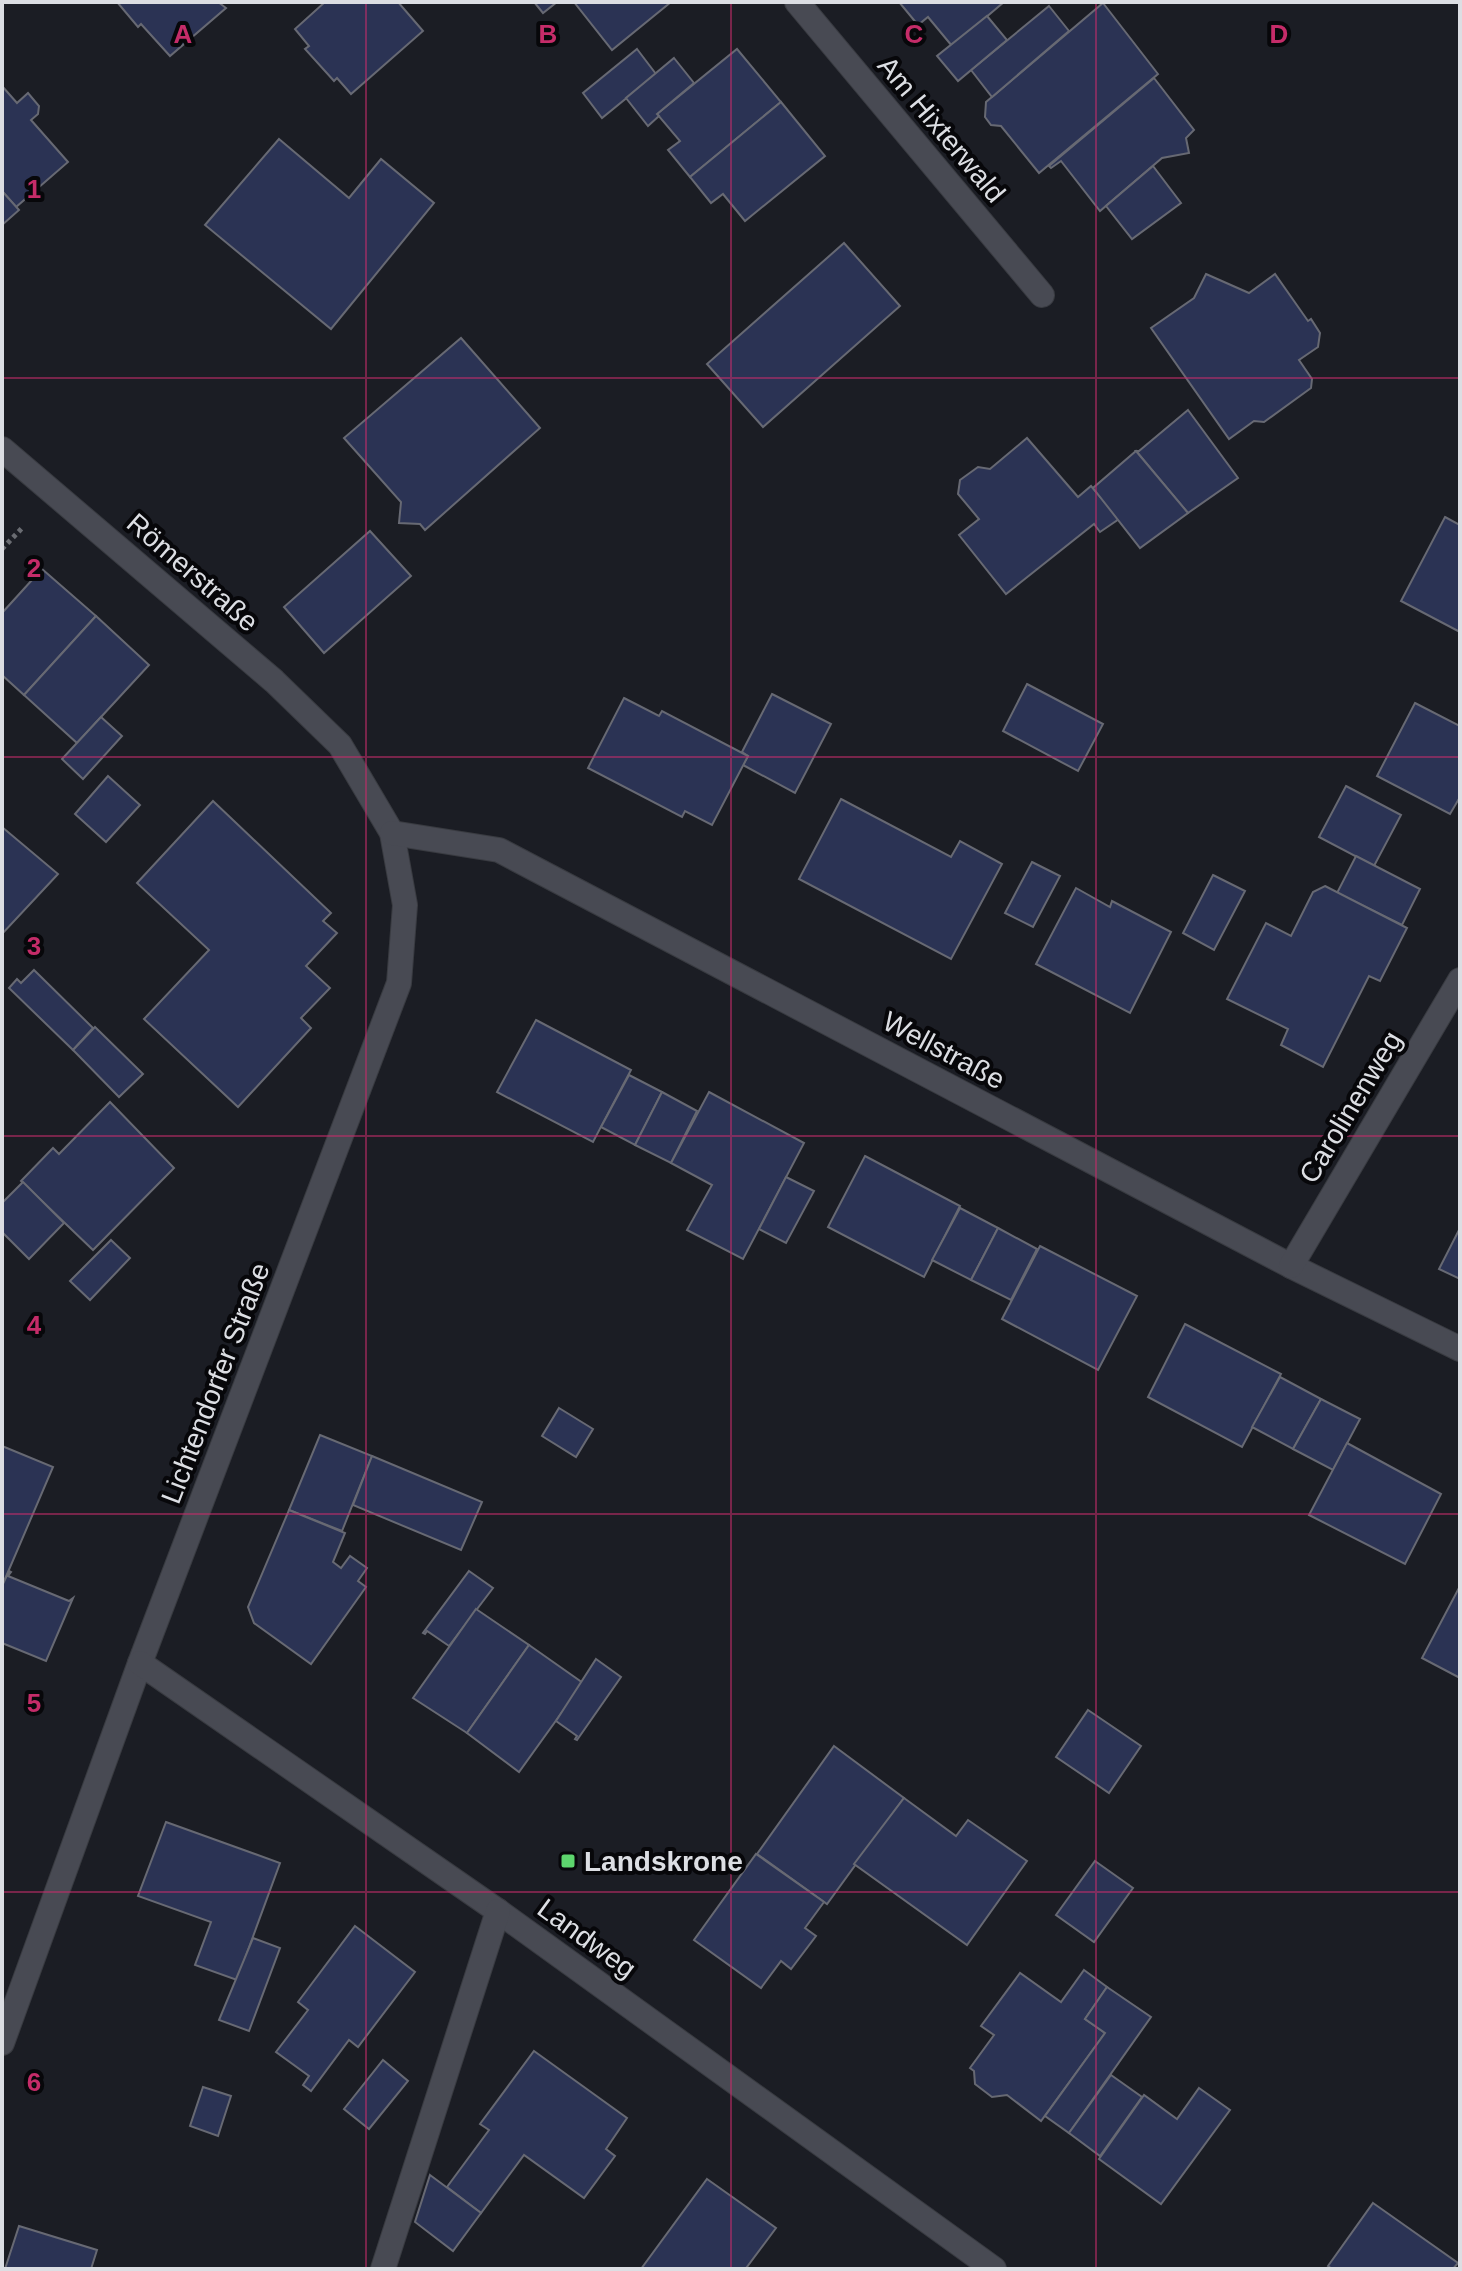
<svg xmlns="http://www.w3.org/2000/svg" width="1462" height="2271" font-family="Arial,sans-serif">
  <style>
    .building { fill: #2b3354; stroke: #676973; stroke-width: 2 }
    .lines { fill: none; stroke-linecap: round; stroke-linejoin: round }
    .minor-casing { stroke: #393b41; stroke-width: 26 }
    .path { stroke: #6a6c72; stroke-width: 5; stroke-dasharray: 4 4; stroke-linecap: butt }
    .minor { stroke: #484a53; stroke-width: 24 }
    .grid { fill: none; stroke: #c52c69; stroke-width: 2; stroke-opacity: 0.55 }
    .poi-dot { fill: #5dd56d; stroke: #07070a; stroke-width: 3 }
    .labels { text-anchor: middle; stroke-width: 8; stroke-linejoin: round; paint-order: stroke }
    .street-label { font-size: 28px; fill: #dcdee3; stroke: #07070a }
    .poi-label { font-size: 28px; font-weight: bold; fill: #dcdee3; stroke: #07070a; text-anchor: start }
    .grid-label { font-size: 26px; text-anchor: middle; font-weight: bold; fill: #c52c69; stroke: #07070a; stroke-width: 8; stroke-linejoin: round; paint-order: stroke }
  </style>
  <rect width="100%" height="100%" fill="#1b1d24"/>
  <!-- building -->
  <g class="building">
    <path d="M 117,2 L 218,2 L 226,8 L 170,56 L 141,24 L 138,27 Z"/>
    <path d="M 325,2 L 398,2 L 423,31 L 351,94 L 337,78 L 334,81 L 305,49 L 309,46 L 295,29 Z"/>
    <path d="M 534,2 L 557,2 L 543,13 Z"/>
    <path d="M 574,2 L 671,2 L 612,50 Z"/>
    <path d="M 899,2 L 1004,2 L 952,46 L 928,17 L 918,25 Z"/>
    <path d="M 1103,3 L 1158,74 L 1039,173 L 1001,126 L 991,125 L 985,117 L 986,102 Z"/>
    <path d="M 1049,6 L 1069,31 L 992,97 L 971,70 Z"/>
    <path d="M 987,16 L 1007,40 L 958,81 L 937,56 Z"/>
    <path d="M 637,49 L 656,74 L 602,118 L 583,93 Z"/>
    <path d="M 737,49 L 781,102 L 690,177 L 668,150 L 680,141 L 657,114 Z"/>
    <path d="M 674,58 L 694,83 L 657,114 L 659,116 L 648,126 L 626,98 Z"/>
    <path d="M 1154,78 L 1194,130 L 1186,138 L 1189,153 L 1162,158 L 1100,211 L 1061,161 L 1051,168 L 1049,166 Z"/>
    <path d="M 2,86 L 17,103 L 28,93 L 39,106 L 38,114 L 31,120 L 68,162 L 16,207 L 2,191 Z"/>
    <path d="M 781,102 L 825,156 L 745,221 L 723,194 L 711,203 L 690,177 Z"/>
    <path d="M 279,139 L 349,198 L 381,159 L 434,203 L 331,329 L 205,225 Z"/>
    <path d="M 1153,166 L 1181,203 L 1132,239 L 1106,206 Z"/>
    <path d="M 2,191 L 19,210 L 2,225 Z"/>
    <path d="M 844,243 L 900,306 L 763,427 L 707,364 Z"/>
    <path d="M 1206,274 L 1249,293 L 1275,274 L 1308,321 L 1311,319 L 1320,333 L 1318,347 L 1299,360 L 1312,379 L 1311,388 L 1264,422 L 1254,421 L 1229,439 L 1151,328 L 1194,298 Z"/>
    <path d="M 461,338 L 540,428 L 425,530 L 420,524 L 399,523 L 401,502 L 344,438 Z"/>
    <path d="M 1188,410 L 1238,478 L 1188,513 L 1136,451 L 1139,451 Z"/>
    <path d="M 1027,438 L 1078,497 L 1091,486 L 1119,519 L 1100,532 L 1094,524 L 1006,594 L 959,535 L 979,519 L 958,494 L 960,480 L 978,467 L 990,469 Z"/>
    <path d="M 1136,451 L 1188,513 L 1140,548 L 1093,488 Z"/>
    <path d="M 1445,517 L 1460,525 L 1460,632 L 1401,601 Z"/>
    <path d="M 370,531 L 411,576 L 324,653 L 284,607 Z"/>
    <path d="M 42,569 L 96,616 L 24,695 L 2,675 L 2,613 Z"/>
    <path d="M 96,616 L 149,665 L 77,743 L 24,695 Z"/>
    <path d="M 1027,684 L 1103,724 L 1078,771 L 1003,731 Z"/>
    <path d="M 772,694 L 831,724 L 795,793 L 743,765 L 748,756 L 742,752 Z"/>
    <path d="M 624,698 L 659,716 L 662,711 L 748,756 L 712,825 L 685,811 L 682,817 L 588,768 Z"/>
    <path d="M 1415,703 L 1460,726 L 1460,797 L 1450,814 L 1377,776 Z"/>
    <path d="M 101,717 L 122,736 L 83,779 L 62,759 Z"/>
    <path d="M 108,776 L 140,805 L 106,842 L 75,814 Z"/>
    <path d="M 1346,786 L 1401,815 L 1374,866 L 1319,837 Z"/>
    <path d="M 841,799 L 951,857 L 960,841 L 1002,864 L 951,959 L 799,879 Z"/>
    <path d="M 213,801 L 331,913 L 323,921 L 337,933 L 306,966 L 330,988 L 301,1018 L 311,1028 L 238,1107 L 144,1019 L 209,950 L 137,883 Z"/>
    <path d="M 2,827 L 58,874 L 2,934 Z"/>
    <path d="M 1356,856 L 1420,889 L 1402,925 L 1337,893 Z"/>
    <path d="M 1032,862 L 1060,876 L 1033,927 L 1005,913 Z"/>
    <path d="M 1213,875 L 1245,891 L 1214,950 L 1183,933 Z"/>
    <path d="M 1325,886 L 1407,928 L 1380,981 L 1369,976 L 1323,1067 L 1281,1045 L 1288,1029 L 1227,999 L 1266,923 L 1291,936 L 1313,892 Z"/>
    <path d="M 1076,888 L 1110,907 L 1112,901 L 1171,932 L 1130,1013 L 1036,964 Z"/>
    <path d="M 34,970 L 93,1028 L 73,1050 L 9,988 L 17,979 L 21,983 Z"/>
    <path d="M 536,1020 L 631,1070 L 593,1142 L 497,1092 Z"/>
    <path d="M 95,1027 L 143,1074 L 119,1097 L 73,1050 Z"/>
    <path d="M 629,1075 L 662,1092 L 635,1145 L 601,1127 Z"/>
    <path d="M 662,1092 L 697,1111 L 671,1163 L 635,1145 Z"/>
    <path d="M 709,1092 L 804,1143 L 743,1259 L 687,1230 L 712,1185 L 671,1163 Z"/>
    <path d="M 110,1102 L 174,1168 L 93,1250 L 21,1181 L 53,1148 L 59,1154 Z"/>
    <path d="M 865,1156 L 960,1206 L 924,1277 L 828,1227 Z"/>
    <path d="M 786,1177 L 814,1191 L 786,1243 L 759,1229 Z"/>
    <path d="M 23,1182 L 64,1223 L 29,1259 L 2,1232 L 2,1203 Z"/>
    <path d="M 960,1208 L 998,1228 L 971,1280 L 932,1260 Z"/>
    <path d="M 998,1228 L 1037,1249 L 1011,1300 L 971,1280 Z"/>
    <path d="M 1460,1228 L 1460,1279 L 1439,1269 Z"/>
    <path d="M 111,1240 L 130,1258 L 90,1300 L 70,1281 Z"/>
    <path d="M 1040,1246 L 1137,1296 L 1098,1370 L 1002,1319 Z"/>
    <path d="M 1185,1324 L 1281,1374 L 1242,1447 L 1148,1397 Z"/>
    <path d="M 1280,1377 L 1321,1399 L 1293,1449 L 1252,1427 Z"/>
    <path d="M 1321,1399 L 1360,1419 L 1333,1470 L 1293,1449 Z"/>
    <path d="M 559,1408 L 593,1429 L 576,1457 L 542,1436 Z"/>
    <path d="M 320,1435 L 372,1456 L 342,1531 L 289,1510 Z"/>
    <path d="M 1347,1443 L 1441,1494 L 1405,1564 L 1309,1515 Z"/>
    <path d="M 2,1446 L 53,1467 L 2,1586 Z"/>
    <path d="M 372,1456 L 482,1502 L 461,1550 L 353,1505 Z"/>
    <path d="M 289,1510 L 345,1533 L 333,1562 L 341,1568 L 350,1556 L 367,1568 L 358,1581 L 366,1587 L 311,1664 L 254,1623 L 248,1607 Z"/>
    <path d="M 9,1571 L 11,1572 L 8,1576 L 69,1601 L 73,1598 L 46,1661 L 2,1643 L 2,1586 Z"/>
    <path d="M 469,1571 L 493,1588 L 449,1646 L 427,1631 L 425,1634 L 423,1633 Z"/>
    <path d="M 1460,1586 L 1460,1678 L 1422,1658 Z"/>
    <path d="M 476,1609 L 529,1645 L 467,1733 L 413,1698 Z"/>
    <path d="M 529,1645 L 583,1683 L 519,1772 L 467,1733 Z"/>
    <path d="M 596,1659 L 621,1677 L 577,1740 L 575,1739 L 577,1736 L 556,1721 Z"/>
    <path d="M 1088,1710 L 1141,1746 L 1109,1793 L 1056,1757 Z"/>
    <path d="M 834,1746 L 904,1798 L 827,1904 L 757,1854 Z"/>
    <path d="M 904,1798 L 956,1836 L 968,1820 L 1027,1861 L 967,1945 L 854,1864 Z"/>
    <path d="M 166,1822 L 280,1863 L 237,1980 L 195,1965 L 211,1922 L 138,1896 Z"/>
    <path d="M 756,1854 L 824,1902 L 805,1928 L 816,1936 L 791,1969 L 781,1961 L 761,1988 L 694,1940 Z"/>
    <path d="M 1095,1861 L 1133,1888 L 1094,1942 L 1056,1915 Z"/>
    <path d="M 355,1926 L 415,1972 L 358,2047 L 349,2040 L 311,2091 L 303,2085 L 309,2076 L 276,2052 L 308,2010 L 298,2002 Z"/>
    <path d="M 253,1938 L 280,1948 L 249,2031 L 219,2020 Z"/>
    <path d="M 1084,1970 L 1107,1987 L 1085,2019 L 1105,2033 L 1041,2121 L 1007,2095 L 992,2097 L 975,2084 L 974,2071 L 970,2068 L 994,2035 L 981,2026 L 1020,1973 L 1061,2002 Z"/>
    <path d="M 1107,1987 L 1151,2017 L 1069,2133 L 1045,2116 L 1105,2033 L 1085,2019 Z"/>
    <path d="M 534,2051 L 627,2118 L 606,2149 L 615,2156 L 584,2198 L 524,2155 L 481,2213 L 447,2187 L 489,2130 L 480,2124 Z"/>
    <path d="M 383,2060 L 408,2081 L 369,2129 L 344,2109 Z"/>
    <path d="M 1111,2075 L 1142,2097 L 1100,2156 L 1069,2133 Z"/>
    <path d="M 203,2087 L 231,2096 L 218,2136 L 190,2126 Z"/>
    <path d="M 1199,2088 L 1230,2110 L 1161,2204 L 1099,2159 L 1144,2095 L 1177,2119 Z"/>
    <path d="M 430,2175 L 481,2213 L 453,2251 L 415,2222 Z"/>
    <path d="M 707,2179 L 776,2228 L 747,2267 L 749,2269 L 641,2269 Z"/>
    <path d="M 1373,2203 L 1458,2263 L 1453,2269 L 1332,2269 L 1328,2266 Z"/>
    <path d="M 19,2226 L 97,2250 L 91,2269 L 5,2269 Z"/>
  </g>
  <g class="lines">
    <!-- minor casing -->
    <g class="minor-casing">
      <g id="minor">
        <path d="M 797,2 L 1042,295"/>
        <path d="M 2,449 L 274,681 L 340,745 L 392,833 L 405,905 L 399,983 L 140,1663 L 2,2043"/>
        <path d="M 392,833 L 499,850 L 1291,1266 L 1460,1349"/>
        <path d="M 1291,1266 L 1460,980"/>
        <path d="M 140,1663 L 498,1911 L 994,2269"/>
        <path d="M 383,2269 L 498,1911"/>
      </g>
    </g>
    <!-- path -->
    <path class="path" d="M 2,549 L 24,526"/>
    <!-- minor -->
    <use href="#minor" class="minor"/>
  </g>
  <!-- grid -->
  <path class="grid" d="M 366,2 L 366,2269M 731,2 L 731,2269M 1096,2 L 1096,2269M 2,378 L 1460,378M 2,757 L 1460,757M 2,1136 L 1460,1136M 2,1514 L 1460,1514M 2,1892 L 1460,1892"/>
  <!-- markers -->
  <rect class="poi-dot" x="560" y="1853" width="16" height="16" rx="4"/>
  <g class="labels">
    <!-- street labels -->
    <g class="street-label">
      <text transform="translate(942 129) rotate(50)" y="10">Am Hixterwald</text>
      <text transform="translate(193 572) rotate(41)" y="10">Römerstraße</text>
      <text transform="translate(944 1050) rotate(28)" y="10">Wellstraße</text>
      <text transform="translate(1350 1107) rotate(-59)" y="10">Carolinenweg</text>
      <text transform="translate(215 1383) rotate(-69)" y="10">Lichtendorfer Straße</text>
      <text transform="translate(587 1938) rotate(36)" y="10">Landweg</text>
    </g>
    <!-- poi labels -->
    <g class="poi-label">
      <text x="584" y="1871">Landskrone</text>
    </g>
  </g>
  <g class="grid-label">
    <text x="183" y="43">A</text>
    <text x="548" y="43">B</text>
    <text x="914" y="43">C</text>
    <text x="1279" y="43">D</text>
    <text x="34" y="198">1</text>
    <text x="34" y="577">2</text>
    <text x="34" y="955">3</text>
    <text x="34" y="1334">4</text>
    <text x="34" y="1712">5</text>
    <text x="34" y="2091">6</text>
  </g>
  <!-- border -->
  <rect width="1462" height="2271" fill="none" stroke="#dcdee3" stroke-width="8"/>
</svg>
